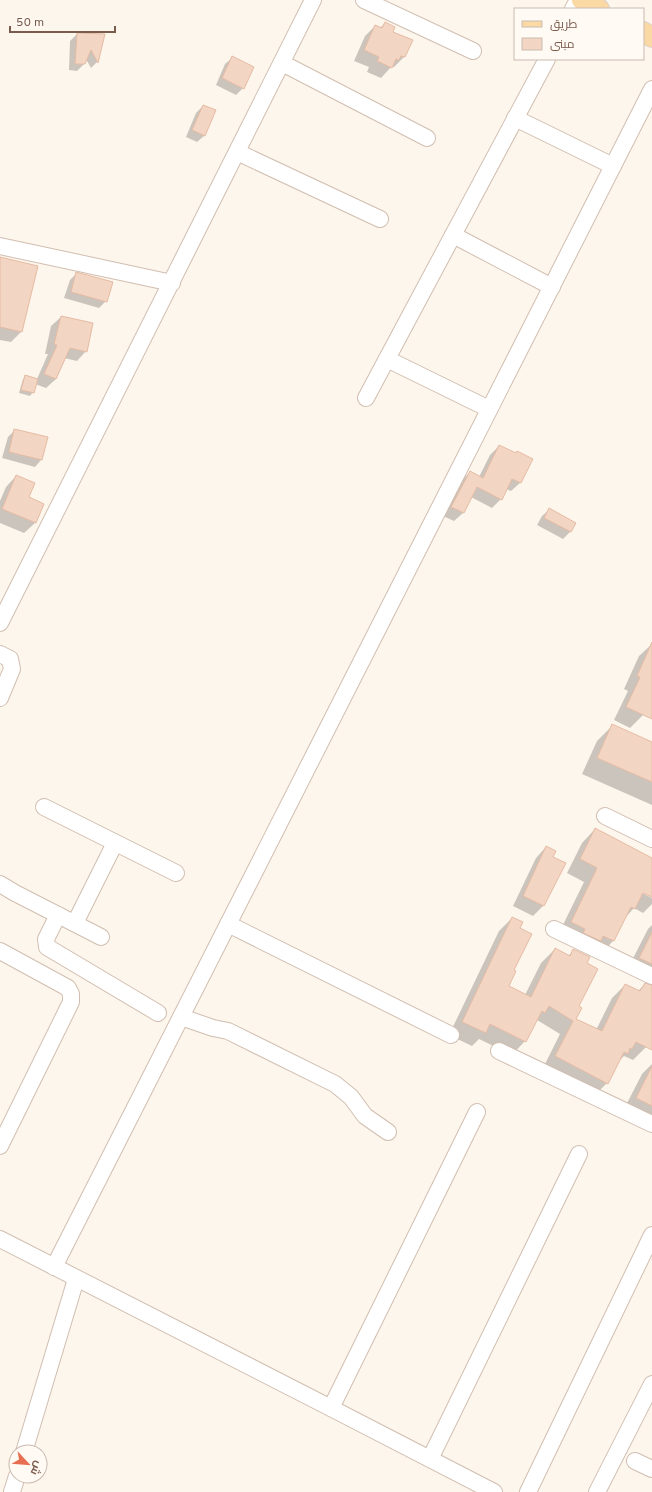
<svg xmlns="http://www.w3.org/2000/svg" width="652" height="1492" font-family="Overpass,Cairo,sans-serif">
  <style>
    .shadow { fill: #0003 }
    .building { fill: #f3d5c3; stroke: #e6bba3 }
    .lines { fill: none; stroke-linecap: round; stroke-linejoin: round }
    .minor-casing { stroke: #d1beb0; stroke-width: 18 }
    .major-casing { stroke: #dad1cd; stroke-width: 22 }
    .minor { stroke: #fff; stroke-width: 16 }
    .major { stroke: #fbd9a5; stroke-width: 20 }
  </style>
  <rect width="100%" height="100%" fill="#fdf6ec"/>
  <!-- shadow -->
  <g class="shadow">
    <path d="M 385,23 L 392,32 L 411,41 L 404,57 L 394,67 L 392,66 L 381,78 L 367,72 L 369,67 L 354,61 L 365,36 L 375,26 L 380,28 Z"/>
    <path d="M 77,34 L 104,35 L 97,62 L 91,68 L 86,59 L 84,64 L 77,71 L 69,70 L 70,41 Z"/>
    <path d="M 232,58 L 243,88 L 236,95 L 216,85 L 225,64 Z"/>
    <path d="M 203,106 L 215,111 L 204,136 L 197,142 L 186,137 L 196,113 Z"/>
    <path d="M 0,257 L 37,267 L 21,332 L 11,342 L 0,340 Z"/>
    <path d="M 77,273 L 106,301 L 99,308 L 64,298 L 70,280 Z"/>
    <path d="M 61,317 L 86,351 L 77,361 L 64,358 L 56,379 L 46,388 L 35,384 L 33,392 L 30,396 L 19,393 L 23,379 L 26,376 L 37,379 L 48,354 L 45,354 L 51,326 Z"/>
    <path d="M 15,430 L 41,460 L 35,467 L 2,458 L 8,437 Z"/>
    <path d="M 499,446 L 515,454 L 517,452 L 531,459 L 520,483 L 511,491 L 506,489 L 501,499 L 492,508 L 471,497 L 463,513 L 454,521 L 443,516 L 461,481 L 470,472 L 479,477 L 490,455 Z"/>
    <path d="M 16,476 L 27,498 L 43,504 L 35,523 L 24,533 L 0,523 L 0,501 L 6,487 Z"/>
    <path d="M 549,510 L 575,523 L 570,532 L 563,539 L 537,525 L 542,516 Z"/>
    <path d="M 652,644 L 652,702 L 643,715 L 630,728 L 614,720 L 628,691 L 624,689 L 639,656 Z"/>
    <path d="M 613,725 L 652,743 L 652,805 L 582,774 L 597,741 Z"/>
    <path d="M 595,829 L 652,859 L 652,896 L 638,891 L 652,898 L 652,904 L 643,913 L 634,908 L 624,919 L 613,941 L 600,955 L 590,950 L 586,954 L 571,946 L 572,943 L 558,935 L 584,882 L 567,873 L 582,843 Z"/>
    <path d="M 546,847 L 552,858 L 564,864 L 543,906 L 533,916 L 513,906 L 536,858 Z"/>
    <path d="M 512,918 L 518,928 L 513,970 L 507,986 L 525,995 L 541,963 L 555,949 L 568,956 L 573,951 L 585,963 L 575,1020 L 596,1030 L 612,998 L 625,985 L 638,991 L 646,983 L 640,978 L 626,972 L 648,929 L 652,925 L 652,1035 L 646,1047 L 633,1060 L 624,1056 L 617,1063 L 607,1083 L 594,1096 L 542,1070 L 560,1034 L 537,1020 L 525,1041 L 512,1055 L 479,1039 L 472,1046 L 449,1035 L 499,931 Z"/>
    <path d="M 652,1064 L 652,1126 L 623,1111 L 642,1074 Z"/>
  </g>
  <!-- building -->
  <g class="building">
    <path d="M 385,22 L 395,27 L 393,32 L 413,40 L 405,57 L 401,56 L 399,60 L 396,59 L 392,68 L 377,61 L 379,57 L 364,50 L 375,25 L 382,28 Z"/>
    <path d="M 77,33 L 105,34 L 98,63 L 91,50 L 85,64 L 75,64 Z"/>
    <path d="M 232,56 L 254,67 L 244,89 L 222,78 Z"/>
    <path d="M 203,105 L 216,110 L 205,136 L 192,130 Z"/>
    <path d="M 0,257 L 38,266 L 22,332 L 0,327 Z"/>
    <path d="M 76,272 L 113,282 L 107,302 L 71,292 Z"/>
    <path d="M 61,316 L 93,323 L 87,352 L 70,348 L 56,379 L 44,374 L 57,345 L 54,344 Z"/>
    <path d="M 25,375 L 38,379 L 34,393 L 21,390 Z"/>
    <path d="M 14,429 L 48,437 L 42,460 L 9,452 Z"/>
    <path d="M 499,445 L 516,453 L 517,451 L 533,459 L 521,483 L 512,479 L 502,500 L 477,487 L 464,513 L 451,507 L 470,471 L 483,478 Z"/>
    <path d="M 16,475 L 35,483 L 29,497 L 44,504 L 36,523 L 2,509 Z"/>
    <path d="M 549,508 L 576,523 L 571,532 L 544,518 Z"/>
    <path d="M 652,642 L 652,719 L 626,707 L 640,677 L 637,676 Z"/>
    <path d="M 612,724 L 652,742 L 652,782 L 597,758 Z"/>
    <path d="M 595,828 L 652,858 L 652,897 L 643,893 L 635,909 L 631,907 L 614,941 L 603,936 L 601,941 L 583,933 L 585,929 L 571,922 L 597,868 L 580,859 Z"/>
    <path d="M 546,846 L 556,851 L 553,857 L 566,863 L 544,906 L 523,896 Z"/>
    <path d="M 512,917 L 523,922 L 520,928 L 532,934 L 514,970 L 516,971 L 509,986 L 531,997 L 555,948 L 570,956 L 573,949 L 575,950 L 590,957 L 587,963 L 598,969 L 579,1006 L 582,1008 L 576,1019 L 602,1031 L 625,984 L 640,991 L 645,983 L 652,985 L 652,1050 L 636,1042 L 632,1049 L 630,1048 L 628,1054 L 624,1052 L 608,1084 L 555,1056 L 573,1021 L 549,1006 L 545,1013 L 542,1011 L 526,1042 L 490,1024 L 486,1033 L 462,1022 Z"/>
    <path d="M 652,932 L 652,964 L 639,958 Z"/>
    <path d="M 652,1066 L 652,1106 L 636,1098 Z"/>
  </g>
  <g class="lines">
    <!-- minor casing -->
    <g class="minor-casing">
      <g id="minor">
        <path d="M 364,0 L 473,51"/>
        <path d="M 573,9 L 578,0"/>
        <path d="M 282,63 L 427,138"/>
        <path d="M 515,118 L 613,166"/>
        <path d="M 237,152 L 380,219"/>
        <path d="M 453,235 L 552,287"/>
        <path d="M 0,246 L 172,283"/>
        <path d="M 387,359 L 489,409"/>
        <path d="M 366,398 L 547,59"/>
        <path d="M 0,623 L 313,0"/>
        <path d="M 0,654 L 10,659 L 12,669 L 0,698"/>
        <path d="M 44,807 L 176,873"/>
        <path d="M 605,816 L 652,839"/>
        <path d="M 0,884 L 15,893 L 101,937"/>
        <path d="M 58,915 L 46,939 L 47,947 L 158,1013"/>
        <path d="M 75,923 L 115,843"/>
        <path d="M 228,924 L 451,1035"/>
        <path d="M 554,929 L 652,976"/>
        <path d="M 0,951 L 68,988 L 71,994 L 71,1002 L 0,1146"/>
        <path d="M 181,1017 L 213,1028 L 228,1031 L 335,1084 L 351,1097 L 365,1116 L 388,1132"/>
        <path d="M 499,1051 L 652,1124"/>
        <path d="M 0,1239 L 331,1408 L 494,1492"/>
        <path d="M 54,1267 L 652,89"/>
        <path d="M 331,1408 L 477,1112"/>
        <path d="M 24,1452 L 76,1279"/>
        <path d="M 430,1459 L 579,1154"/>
        <path d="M 635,1461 L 652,1469"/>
        <path d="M 12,1492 L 17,1476"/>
        <path d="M 528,1492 L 652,1235"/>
        <path d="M 597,1492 L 652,1384"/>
      </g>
    </g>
    <!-- major casing -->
    <g class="major-casing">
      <g id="major">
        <path d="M 582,0 L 599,9"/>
        <path d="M 643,32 L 652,37"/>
      </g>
    </g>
    <!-- minor -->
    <use href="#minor" class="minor"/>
    <!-- major -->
    <use href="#major" class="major"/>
  </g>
  <!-- legend -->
  <rect x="514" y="8" width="130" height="52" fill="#fffaf3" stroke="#cabbb1"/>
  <rect x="522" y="21" width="20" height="6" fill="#fbd9a5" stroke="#cabbb1"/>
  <text x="550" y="28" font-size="12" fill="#7a5c4d">طريق</text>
  <rect x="522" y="38" width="20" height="12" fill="#f3d5c3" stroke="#cabbb1"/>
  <text x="550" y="48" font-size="12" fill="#7a5c4d">مبنى</text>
  <!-- north arrow -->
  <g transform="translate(28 1464) rotate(116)"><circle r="19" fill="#fffaf3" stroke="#cabbb1"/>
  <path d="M0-3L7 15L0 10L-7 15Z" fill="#e76f51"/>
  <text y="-6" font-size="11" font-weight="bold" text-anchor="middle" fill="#7a5c4d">ش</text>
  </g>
  <!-- scale -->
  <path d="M10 26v6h105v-6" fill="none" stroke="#7a5c4d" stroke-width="2"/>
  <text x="16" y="26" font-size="12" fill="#7a5c4d" stroke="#fffaf3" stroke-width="3" paint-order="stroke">50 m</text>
</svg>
